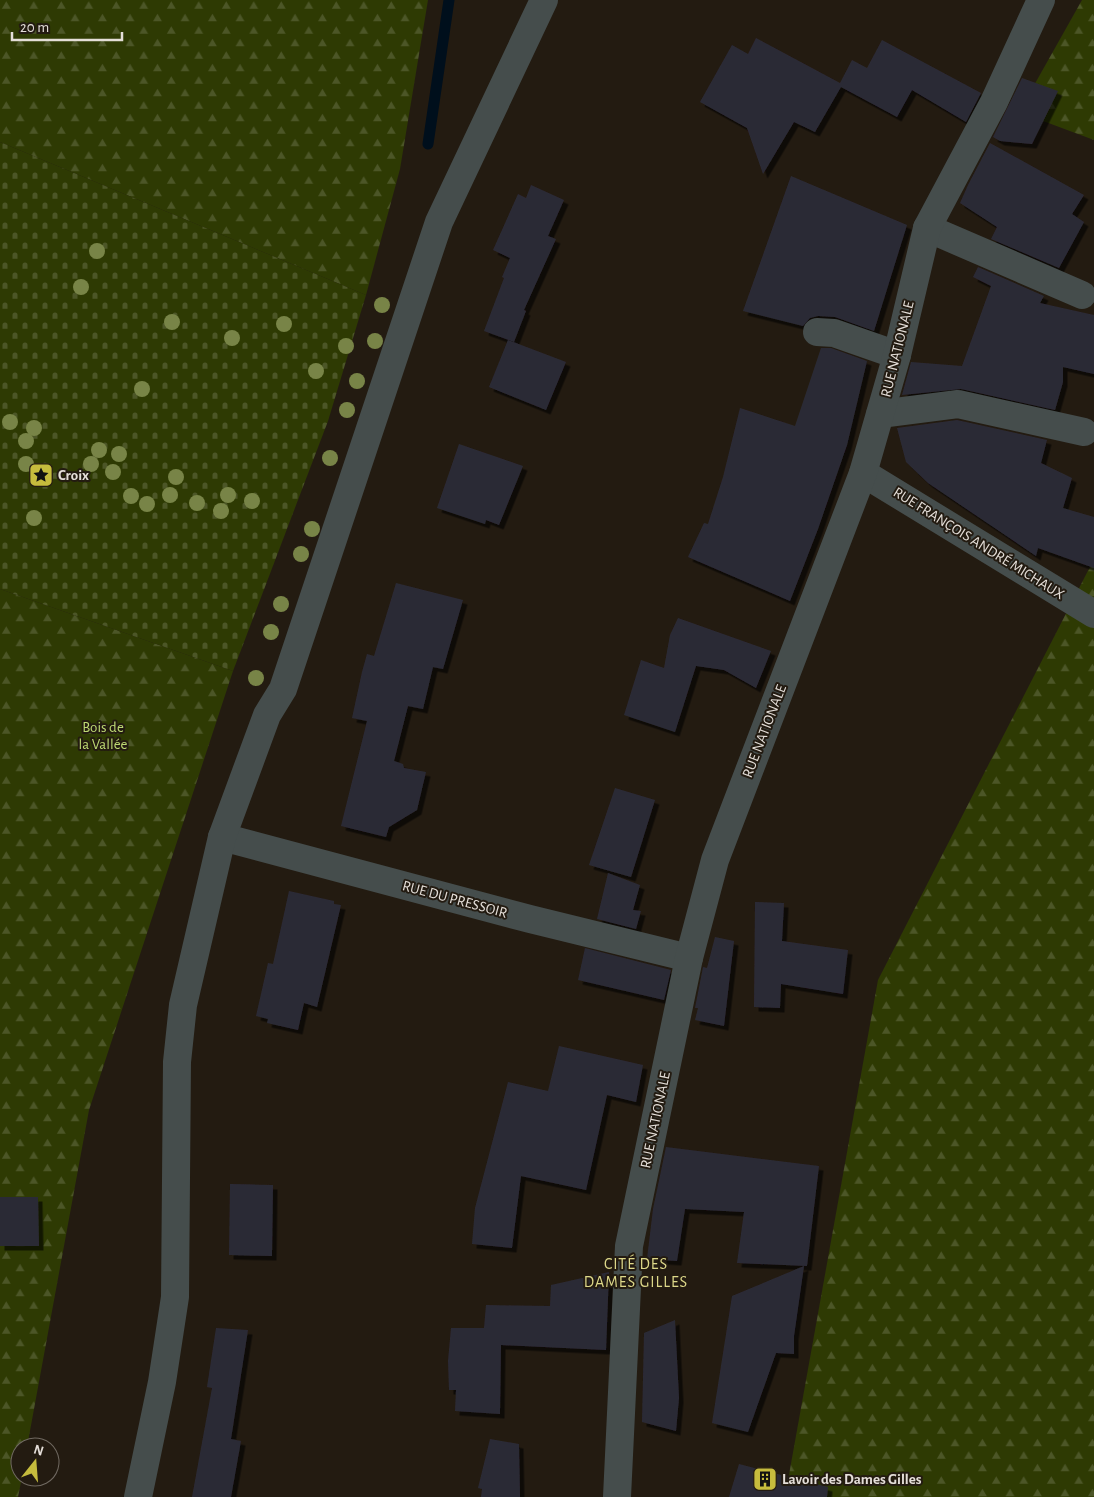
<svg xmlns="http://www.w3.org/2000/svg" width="1094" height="1497" font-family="'Alegreya Sans',sans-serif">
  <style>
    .forest { fill: url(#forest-firs) }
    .cemetery { fill: url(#cemetery-stones) }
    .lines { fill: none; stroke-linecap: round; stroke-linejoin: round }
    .stream { stroke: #000f1c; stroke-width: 11 }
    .building { fill: #2c2a36; filter: url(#shadow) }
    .minor { stroke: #454d4c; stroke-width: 28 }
    .tree { fill: #788447 }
    .labels { text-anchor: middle; stroke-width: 4; stroke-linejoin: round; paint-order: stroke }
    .street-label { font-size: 15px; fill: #e4ded8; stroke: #231b11 }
    .poi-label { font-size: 15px; font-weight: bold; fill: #e4ded8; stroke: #231b11; text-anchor: start }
    .park-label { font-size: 15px; fill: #bdd973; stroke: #231b11 }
    .neighbourhood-label { font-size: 16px; letter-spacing: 1px; fill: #ded98a; stroke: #231b11 }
  </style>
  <defs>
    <pattern id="forest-firs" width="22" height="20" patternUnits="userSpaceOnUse" patternTransform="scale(1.25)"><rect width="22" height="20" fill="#2e3a03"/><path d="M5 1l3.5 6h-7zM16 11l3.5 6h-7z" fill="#4c5627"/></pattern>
    <pattern id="cemetery-stones" width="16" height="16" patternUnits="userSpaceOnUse" patternTransform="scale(1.25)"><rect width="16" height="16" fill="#2e3a03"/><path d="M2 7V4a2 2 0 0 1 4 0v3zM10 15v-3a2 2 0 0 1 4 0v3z" fill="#4c5627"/></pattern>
    <filter id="shadow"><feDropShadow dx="4.5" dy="4.5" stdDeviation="0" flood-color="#0009"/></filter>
  </defs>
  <rect width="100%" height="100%" fill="#231b11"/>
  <!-- forest -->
  <g class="forest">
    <path d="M 0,0 L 428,0 L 400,169 L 366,295 L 0,142 Z"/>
    <path d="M 1082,0 L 1094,0 L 1094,140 L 1019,112 Z"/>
    <path d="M 1094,559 L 1094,1497 L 785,1497 L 878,980 Z"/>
    <path d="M 0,589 L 233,671 L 89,1110 L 27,1447 L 20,1447 L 20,1477 L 22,1477 L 18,1497 L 0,1497 Z"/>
  </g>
  <!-- cemetery -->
  <path class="cemetery" d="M 0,142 L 366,295 L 328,421 L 233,671 L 0,589 Z"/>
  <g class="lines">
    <!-- stream -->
    <path class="stream" d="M 428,144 L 449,0"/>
  </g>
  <!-- building -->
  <g class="building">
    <path d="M 756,38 L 840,83 L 852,60 L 867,68 L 882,40 L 981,93 L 966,122 L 912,90 L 897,117 L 841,87 L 815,132 L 794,122 L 763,174 L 747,128 L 700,102 L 732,45 L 748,54 Z"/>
    <path d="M 1022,78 L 1058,91 L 1032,144 L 1000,141 L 993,137 Z"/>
    <path d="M 990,143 L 1084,195 L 1072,214 L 1084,222 L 1059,268 L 991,239 L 997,227 L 960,203 L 968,185 Z"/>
    <path d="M 791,176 L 907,225 L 874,331 L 835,317 L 818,316 L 810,318 L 803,326 L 743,311 Z"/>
    <path d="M 531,185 L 564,200 L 548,236 L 556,239 L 524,310 L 526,311 L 514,342 L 484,331 L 504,278 L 502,277 L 510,258 L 493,250 L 518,194 L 526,198 Z"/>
    <path d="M 978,267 L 1044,296 L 1040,303 L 1094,315 L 1094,374 L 1063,367 L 1063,382 L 1055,410 L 961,389 L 902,395 L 911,362 L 962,366 L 991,286 L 973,277 Z"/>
    <path d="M 508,340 L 566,362 L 546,410 L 489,387 Z"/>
    <path d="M 821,348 L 831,348 L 867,361 L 847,445 L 818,529 L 790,601 L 688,557 L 704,523 L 708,524 L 723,477 L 740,408 L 795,426 Z"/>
    <path d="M 957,420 L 1047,440 L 1041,463 L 1072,478 L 1063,508 L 1094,517 L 1094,568 L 1038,548 L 1036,556 L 928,483 L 906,462 L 897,428 Z"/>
    <path d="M 459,444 L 523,466 L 499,525 L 486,520 L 485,524 L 437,508 Z"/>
    <path d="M 396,583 L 463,600 L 443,669 L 433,667 L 423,709 L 408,706 L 394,761 L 403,764 L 404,768 L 426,772 L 417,810 L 389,827 L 386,837 L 341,826 L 367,721 L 352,718 L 362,672 L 367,654 L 374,656 Z"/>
    <path d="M 678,618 L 771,651 L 756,688 L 724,670 L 696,666 L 675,732 L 624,715 L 641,660 L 664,668 L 670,635 Z"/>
    <path d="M 615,788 L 655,800 L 631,877 L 589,865 Z"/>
    <path d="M 608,873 L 640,885 L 633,910 L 641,911 L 636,929 L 597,919 Z"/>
    <path d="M 289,891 L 334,901 L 334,904 L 341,905 L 317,1007 L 304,1003 L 298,1030 L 267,1023 L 268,1019 L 256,1016 L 268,963 L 273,964 Z"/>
    <path d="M 755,902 L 784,903 L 782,941 L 848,950 L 843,994 L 781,984 L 780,1008 L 754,1007 Z"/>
    <path d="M 715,937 L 734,941 L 724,1026 L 695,1020 L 698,1008 L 695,1008 L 703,967 L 707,968 Z"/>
    <path d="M 585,948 L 671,970 L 664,1000 L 578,980 Z"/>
    <path d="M 559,1046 L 643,1065 L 636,1102 L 607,1095 L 586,1190 L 521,1176 L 512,1248 L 472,1244 L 475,1208 L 508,1082 L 548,1091 Z"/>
    <path d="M 666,1147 L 819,1166 L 807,1266 L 737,1263 L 744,1212 L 685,1209 L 677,1261 L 647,1259 L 653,1209 Z"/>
    <path d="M 230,1184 L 273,1185 L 272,1256 L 229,1255 Z"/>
    <path d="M 0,1197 L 38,1197 L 39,1246 L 0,1246 Z"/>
    <path d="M 804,1266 L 794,1336 L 794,1354 L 776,1353 L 748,1432 L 712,1423 L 732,1296 Z"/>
    <path d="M 609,1272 L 606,1350 L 501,1345 L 500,1414 L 455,1411 L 456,1390 L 449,1390 L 448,1361 L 451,1328 L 484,1328 L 486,1305 L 550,1306 L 551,1285 Z"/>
    <path d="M 675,1320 L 679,1398 L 676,1431 L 642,1422 L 644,1333 Z"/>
    <path d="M 216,1328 L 248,1330 L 231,1439 L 241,1441 L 231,1497 L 192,1497 L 212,1388 L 207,1387 Z"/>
    <path d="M 490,1439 L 519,1444 L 520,1497 L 481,1497 L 482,1489 L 478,1488 Z"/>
    <path d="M 739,1464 L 828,1487 L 827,1497 L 729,1497 Z"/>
  </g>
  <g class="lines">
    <!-- minor -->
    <g class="minor">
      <path d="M 927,228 L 1082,295"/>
      <path d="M 817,332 L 834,333 L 897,355"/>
      <path d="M 880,414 L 958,404 L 1084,432"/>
      <path d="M 863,473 L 1094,614"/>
      <path d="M 222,837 L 530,919 L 689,958"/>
      <path d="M 138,1497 L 162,1382 L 175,1297 L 177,1062 L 183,1005 L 222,837 L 267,715 L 283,689 L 439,222 L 544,0"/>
      <path d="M 617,1497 L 629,1246 L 689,958 L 715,860 L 863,473 L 897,355 L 927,228 L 994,102 L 1041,0"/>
    </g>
  </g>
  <!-- trees -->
  <g class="tree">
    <circle cx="97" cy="251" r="8"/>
    <circle cx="81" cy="287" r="8"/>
    <circle cx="382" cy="305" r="8"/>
    <circle cx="172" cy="322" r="8"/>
    <circle cx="284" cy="324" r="8"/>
    <circle cx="232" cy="338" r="8"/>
    <circle cx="375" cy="341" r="8"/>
    <circle cx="346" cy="346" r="8"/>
    <circle cx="316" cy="371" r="8"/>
    <circle cx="357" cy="381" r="8"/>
    <circle cx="142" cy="389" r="8"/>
    <circle cx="347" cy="410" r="8"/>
    <circle cx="10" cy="422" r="8"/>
    <circle cx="34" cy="428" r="8"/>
    <circle cx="26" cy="441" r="8"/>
    <circle cx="99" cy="450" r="8"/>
    <circle cx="119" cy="454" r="8"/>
    <circle cx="330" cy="458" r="8"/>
    <circle cx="26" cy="464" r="8"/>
    <circle cx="91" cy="464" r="8"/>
    <circle cx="113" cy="472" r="8"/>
    <circle cx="176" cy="477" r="8"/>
    <circle cx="170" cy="495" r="8"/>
    <circle cx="228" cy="495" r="8"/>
    <circle cx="131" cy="496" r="8"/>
    <circle cx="252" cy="501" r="8"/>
    <circle cx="197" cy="503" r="8"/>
    <circle cx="147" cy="504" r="8"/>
    <circle cx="221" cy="511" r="8"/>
    <circle cx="34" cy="518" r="8"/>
    <circle cx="312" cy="529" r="8"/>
    <circle cx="301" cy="554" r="8"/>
    <circle cx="281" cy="604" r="8"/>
    <circle cx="271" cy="632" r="8"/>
    <circle cx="256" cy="678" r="8"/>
  </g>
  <!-- icons -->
  <defs>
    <g id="sight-square" transform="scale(1.25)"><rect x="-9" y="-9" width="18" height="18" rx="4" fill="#c6bc3d" stroke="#231b11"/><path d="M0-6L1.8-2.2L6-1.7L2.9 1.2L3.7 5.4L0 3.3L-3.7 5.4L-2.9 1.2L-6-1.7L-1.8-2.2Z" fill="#111"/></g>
    <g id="building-square" transform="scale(1.25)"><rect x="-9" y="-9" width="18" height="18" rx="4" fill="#c6bc3d" stroke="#231b11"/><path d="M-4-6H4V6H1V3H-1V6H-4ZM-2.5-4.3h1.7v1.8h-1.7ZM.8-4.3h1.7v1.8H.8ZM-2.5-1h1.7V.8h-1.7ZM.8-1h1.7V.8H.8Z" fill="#111"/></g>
  </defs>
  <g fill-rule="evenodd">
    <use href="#sight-square" x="41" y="475"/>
    <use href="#building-square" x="765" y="1479"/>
  </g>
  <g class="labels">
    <!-- street labels -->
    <g class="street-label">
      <text transform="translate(897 349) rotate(-76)" y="5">RUE NATIONALE</text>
      <text transform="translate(979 543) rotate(32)" y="5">RUE FRANÇOIS ANDRÉ MICHAUX</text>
      <text transform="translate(764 731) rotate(-69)" y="5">RUE NATIONALE</text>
      <text transform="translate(455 899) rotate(15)" y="5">RUE DU PRESSOIR</text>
      <text transform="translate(655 1120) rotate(-78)" y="5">RUE NATIONALE</text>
    </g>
    <!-- poi labels -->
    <g class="poi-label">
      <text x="58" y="480">Croix</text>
      <text x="782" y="1484">Lavoir des Dames Gilles</text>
    </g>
    <!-- park labels -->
    <g class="park-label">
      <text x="103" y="732">Bois de<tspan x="103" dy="17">la Vallée</tspan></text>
    </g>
    <!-- neighbourhood labels -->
    <g class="neighbourhood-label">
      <text x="636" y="1269">CITÉ DES<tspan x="636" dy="18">DAMES GILLES</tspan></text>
    </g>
  </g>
  <!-- north arrow -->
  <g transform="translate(35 1462) rotate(17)"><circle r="24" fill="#231b11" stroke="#706961"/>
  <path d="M0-4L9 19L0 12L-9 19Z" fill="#c6bc3d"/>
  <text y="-8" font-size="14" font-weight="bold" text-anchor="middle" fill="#e4ded8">N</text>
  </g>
  <!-- scale -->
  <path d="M12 32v8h110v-8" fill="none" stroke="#e4ded8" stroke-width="2.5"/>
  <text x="20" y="32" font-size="15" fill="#e4ded8" stroke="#231b11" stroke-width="4" paint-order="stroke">20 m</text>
</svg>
